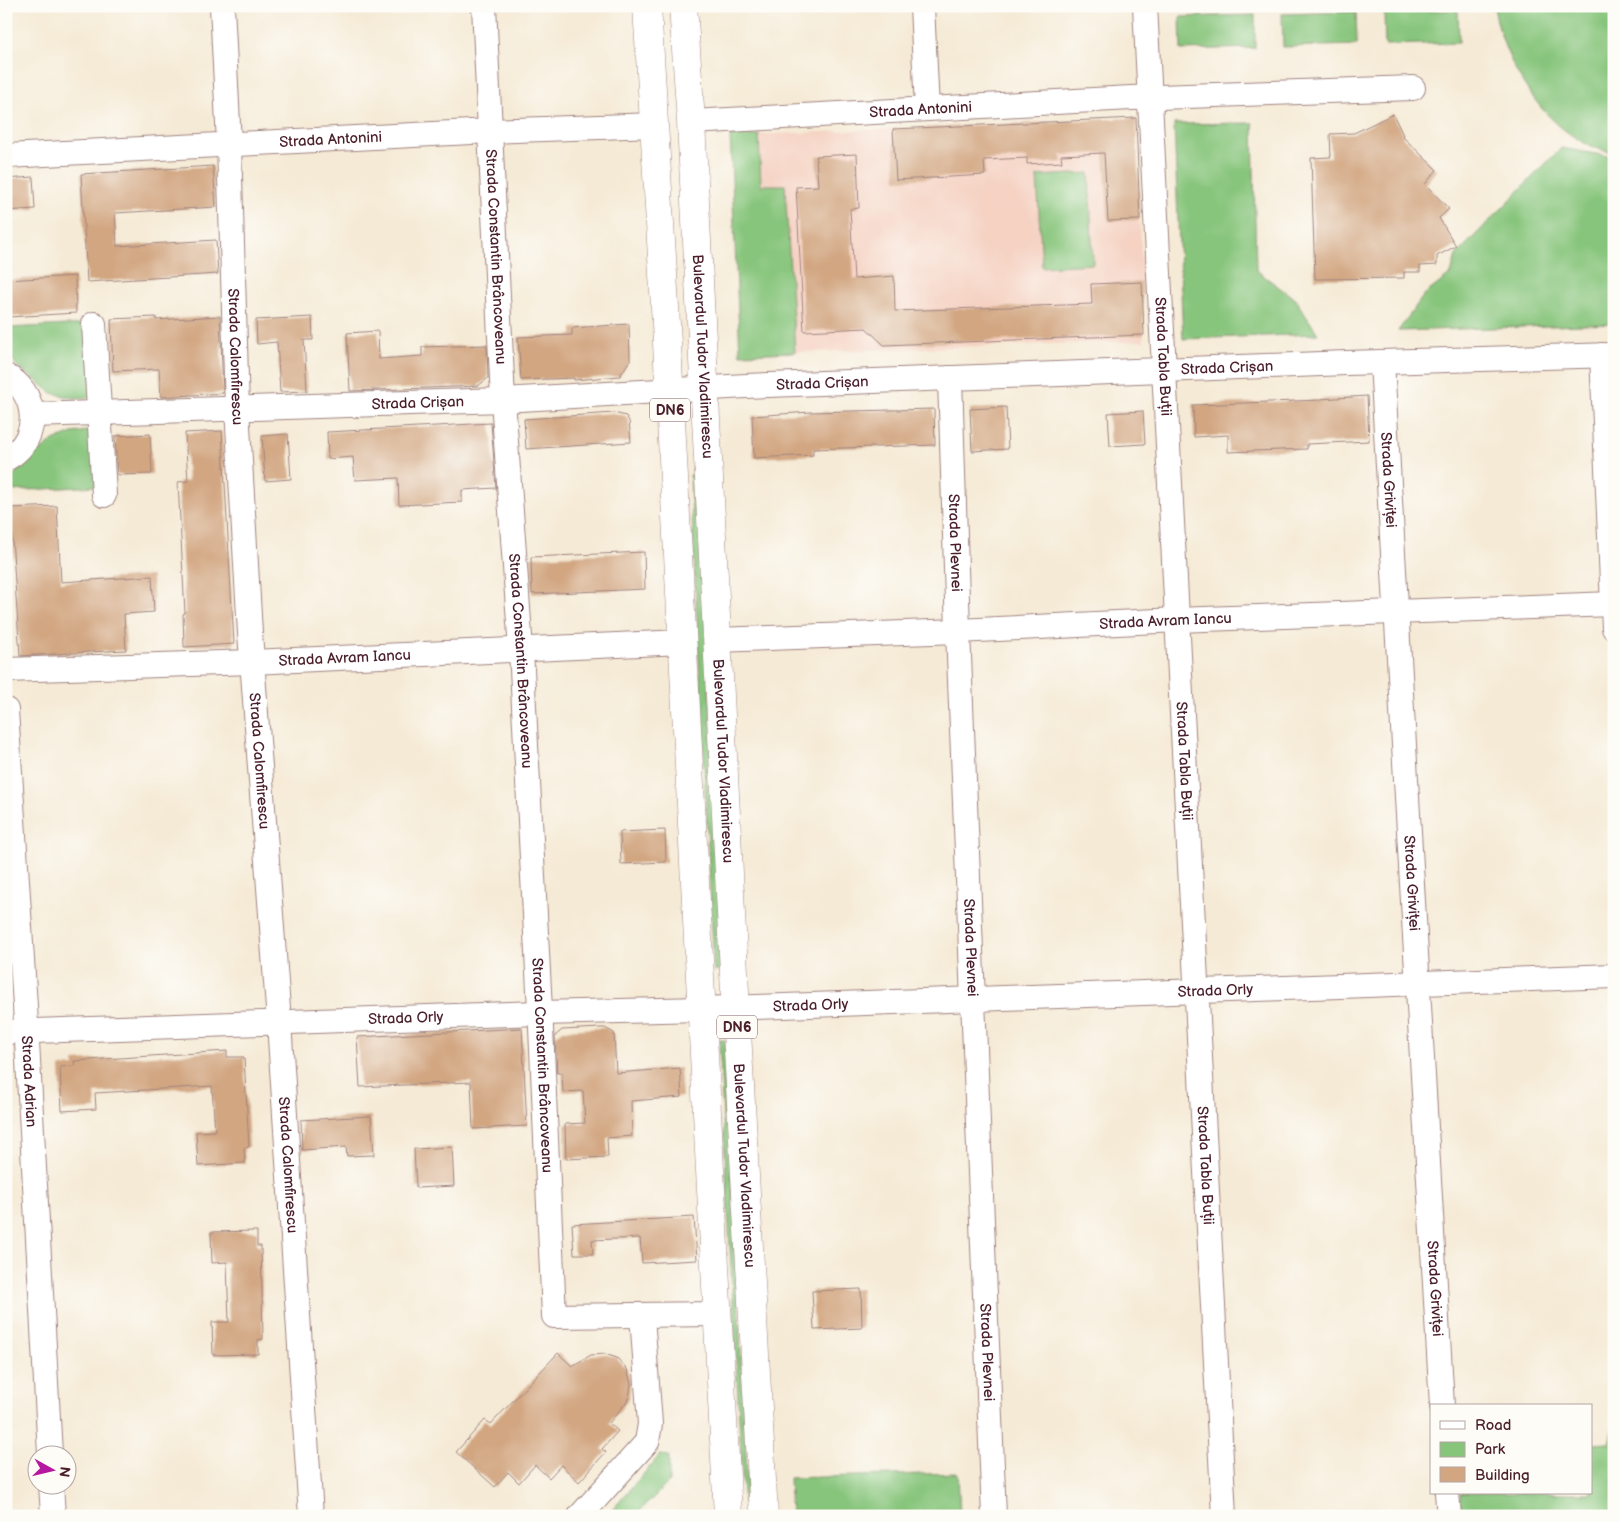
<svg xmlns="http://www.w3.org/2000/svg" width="1620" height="1522" font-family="'Balsamiq Sans',sans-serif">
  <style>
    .built { fill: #f5d2c2 }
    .green { fill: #87c57b; stroke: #687253 }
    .building { fill: #d2a681 }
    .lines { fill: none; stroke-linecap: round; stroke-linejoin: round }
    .minor-casing { stroke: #a08480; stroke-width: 26 }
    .major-casing { stroke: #a08480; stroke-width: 29 }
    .minor { stroke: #fff; stroke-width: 24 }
    .major { stroke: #fff; stroke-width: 28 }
    .labels { text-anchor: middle; stroke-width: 5; stroke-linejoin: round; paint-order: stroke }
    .shield { fill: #fdfcf7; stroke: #806168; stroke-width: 1 }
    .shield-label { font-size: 14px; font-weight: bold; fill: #4a1f2b }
    .street-label { font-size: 15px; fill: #4a1f2b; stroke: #fdfcf7 }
  </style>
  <rect width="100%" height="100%" fill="#fdfcf7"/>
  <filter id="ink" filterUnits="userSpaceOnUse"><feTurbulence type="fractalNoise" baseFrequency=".02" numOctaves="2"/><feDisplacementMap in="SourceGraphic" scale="10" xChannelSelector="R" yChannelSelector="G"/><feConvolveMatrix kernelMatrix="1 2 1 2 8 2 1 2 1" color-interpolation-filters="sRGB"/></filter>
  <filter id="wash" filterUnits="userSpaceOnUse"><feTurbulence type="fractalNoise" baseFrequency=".0096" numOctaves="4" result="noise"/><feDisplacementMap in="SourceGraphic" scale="20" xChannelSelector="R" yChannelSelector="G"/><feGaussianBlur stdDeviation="1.12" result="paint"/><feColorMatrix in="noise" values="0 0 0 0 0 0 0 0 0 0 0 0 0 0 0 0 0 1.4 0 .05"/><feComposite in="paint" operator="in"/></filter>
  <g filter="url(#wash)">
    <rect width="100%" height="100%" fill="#f5ead5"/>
    <!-- built -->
    <path class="built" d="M 1136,118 L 1138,168 L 1105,171 L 1108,221 L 1140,220 L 1144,341 L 740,354 L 730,136 Z"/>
    <!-- green -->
    <g class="green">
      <path d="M 1494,6 L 1614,6 L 1614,153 C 1550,142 1503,66 1494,6 Z"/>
      <path d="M 1458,10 L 1459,43 L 1385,45 L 1384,12 Z"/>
      <path d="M 1356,12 L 1357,45 L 1283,47 L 1282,14 Z"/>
      <path d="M 1255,15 L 1255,48 L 1181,50 L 1180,17 Z"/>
      <path d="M 1253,123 L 1256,270 L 1295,299 L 1318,334 L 1183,339 L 1174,124 Z"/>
      <path d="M 759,135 L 761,185 L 785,185 L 795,352 L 740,354 L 730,136 Z"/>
      <path d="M 1561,148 L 1614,157 L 1614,324 L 1398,331 L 1424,295 L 1451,274 L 1456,255 Z"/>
      <path d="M 1089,173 L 1093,264 L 1042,267 L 1037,176 Z"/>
      <path d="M 89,324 L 93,397 L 73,398 L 52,393 L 16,365 L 7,352 L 6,328 Z"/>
      <path d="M 94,430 L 97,486 L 10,491 L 12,478 L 22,465 L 53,441 L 72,433 Z"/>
      <path d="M 690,475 L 699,475 L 723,970 L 714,971 Z"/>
      <path d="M 719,1040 L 725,1040 L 749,1513 L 744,1513 Z"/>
      <path d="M 1614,1423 L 1614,1516 L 1461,1516 L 1460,1493 L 1591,1493 L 1591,1444 L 1609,1443 Z"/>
      <path d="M 660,1455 L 669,1456 L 669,1482 L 635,1516 L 607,1516 Z"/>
      <path d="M 958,1473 L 960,1516 L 791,1516 L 789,1478 Z"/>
    </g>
    <g id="blocks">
      <!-- building -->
      <g class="building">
        <path d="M 1393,114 L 1403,135 L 1402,136 L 1437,170 L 1425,184 L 1449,209 L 1439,218 L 1456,246 L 1437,256 L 1437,265 L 1420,266 L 1420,272 L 1404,272 L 1404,278 L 1315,279 L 1311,158 L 1331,157 L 1330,134 L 1354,133 Z"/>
        <path d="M 1136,118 L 1140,220 L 1108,221 L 1104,153 L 1061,155 L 1062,162 L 1027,164 L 1027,158 L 984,160 L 985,175 L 896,180 L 893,129 Z"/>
        <path d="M 857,154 L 859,208 L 850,209 L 854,279 L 894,276 L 895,311 L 1092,304 L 1091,284 L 1142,282 L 1144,335 L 884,345 L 866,328 L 804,331 L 796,187 L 818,186 L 816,156 Z"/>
        <path d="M 213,166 L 216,207 L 115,213 L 117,246 L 216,240 L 218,274 L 87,282 L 81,174 Z"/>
        <path d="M 33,177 L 35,209 L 6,211 L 6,179 Z"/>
        <path d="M 75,276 L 76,313 L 8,317 L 6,280 Z"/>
        <path d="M 220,316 L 223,393 L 161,397 L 159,369 L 113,371 L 111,319 L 156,317 L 156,320 Z"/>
        <path d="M 312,317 L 313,340 L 304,340 L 307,391 L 280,392 L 277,342 L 257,344 L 256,320 Z"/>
        <path d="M 629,324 L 630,360 L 620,376 L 574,380 L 574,378 L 521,380 L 518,337 L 572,335 L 572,328 Z"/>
        <path d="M 378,331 L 379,359 L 422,356 L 422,347 L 487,345 L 488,378 L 478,386 L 350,391 L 347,333 Z"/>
        <path d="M 1367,396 L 1369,441 L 1307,444 L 1307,449 L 1228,452 L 1228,435 L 1194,437 L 1193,405 L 1321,400 L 1320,399 Z"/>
        <path d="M 1006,407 L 1008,449 L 972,451 L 970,409 Z"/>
        <path d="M 934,409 L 935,445 L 813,449 L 813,455 L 754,458 L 752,416 L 811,412 Z"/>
        <path d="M 1143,411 L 1145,444 L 1110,446 L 1108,413 Z"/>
        <path d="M 614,413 L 626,416 L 629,421 L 631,442 L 526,449 L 524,419 Z"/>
        <path d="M 491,423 L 496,488 L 462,490 L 462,502 L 399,505 L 398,478 L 355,480 L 353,457 L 328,459 L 327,432 Z"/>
        <path d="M 222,431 L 234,644 L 184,647 L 183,614 L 185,613 L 178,482 L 188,481 L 185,433 Z"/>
        <path d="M 150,434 L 152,474 L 117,475 L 115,436 Z"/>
        <path d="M 288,434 L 291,479 L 265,481 L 262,436 Z"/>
        <path d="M 57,506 L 61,582 L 152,576 L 154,612 L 124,614 L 126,650 L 20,656 L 10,508 Z"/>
        <path d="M 644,552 L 645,589 L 532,594 L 531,557 Z"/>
        <path d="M 665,830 L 666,862 L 621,864 L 620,832 Z"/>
        <path d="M 522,1028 L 527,1126 L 473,1129 L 471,1082 L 360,1087 L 357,1037 Z"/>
        <path d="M 600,1028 L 605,1028 L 614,1033 L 616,1073 L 680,1068 L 682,1097 L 631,1101 L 632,1136 L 607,1138 L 608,1157 L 566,1159 L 565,1124 L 585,1123 L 583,1091 L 563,1092 L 562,1073 L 557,1073 L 555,1036 L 562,1030 Z"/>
        <path d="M 227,1051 L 227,1057 L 244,1057 L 249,1147 L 244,1148 L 245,1163 L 198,1166 L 196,1132 L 215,1131 L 212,1086 L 95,1093 L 96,1109 L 62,1111 L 60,1067 L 75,1066 L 74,1061 Z"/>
        <path d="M 371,1116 L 374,1155 L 347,1156 L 346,1147 L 302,1150 L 301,1120 Z"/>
        <path d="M 452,1147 L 454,1186 L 416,1188 L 414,1149 Z"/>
        <path d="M 694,1217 L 697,1260 L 642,1263 L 640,1238 L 592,1240 L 593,1254 L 574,1254 L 572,1224 Z"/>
        <path d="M 257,1231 L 257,1246 L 261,1246 L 263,1339 L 258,1340 L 258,1354 L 213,1355 L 212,1322 L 229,1322 L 227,1262 L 212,1263 L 211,1232 Z"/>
        <path d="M 861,1289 L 862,1328 L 814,1330 L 812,1291 Z"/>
        <path d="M 558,1353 L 572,1366 L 591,1355 L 605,1354 L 617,1358 L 627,1369 L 631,1384 L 629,1397 L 625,1404 L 609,1423 L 618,1431 L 602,1449 L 606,1452 L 579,1482 L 561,1465 L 549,1478 L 535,1465 L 519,1483 L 508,1472 L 495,1487 L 456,1452 L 485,1420 L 491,1424 Z"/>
      </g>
    </g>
  </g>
  <g filter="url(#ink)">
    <use href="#blocks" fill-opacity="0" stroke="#a08480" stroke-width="1"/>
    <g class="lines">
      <!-- minor casing -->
      <g class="minor-casing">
        <g id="minor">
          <path id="s1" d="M 222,6 L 229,144 L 237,409 L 250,633 L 279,1022 L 311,1516"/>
          <path id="s2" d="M 484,6 L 503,400 L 521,650 L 541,1028 L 554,1316 L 717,1314"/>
          <path d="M 922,6 L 927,109"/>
          <path id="s3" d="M 1145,6 L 1224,1516"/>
          <path id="s4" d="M 691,122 L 1131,98 L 1413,88"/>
          <path id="s5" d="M 6,156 L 491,131 L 655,125"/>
          <path d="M 94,324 L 104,495"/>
          <path d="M 1602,355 L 1614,628"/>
          <path id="s6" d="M 1382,362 L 1442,1406"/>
          <path d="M 6,376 C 35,390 41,431 16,452 C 13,455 9,457 6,459"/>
          <path id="s7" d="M 950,378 L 958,631 L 994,1516"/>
          <path id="s8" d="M 32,415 L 503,400 L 746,386 L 1346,363 L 1614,355"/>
          <path id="s9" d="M 717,640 L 958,631 L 1177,620 L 1613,604"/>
          <path id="s10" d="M 6,670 L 252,662 L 682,642"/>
          <path id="s11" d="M 6,710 L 25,1006 L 50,1454"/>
          <path id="s12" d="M 6,1032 L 540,1013 L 701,1009 L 1614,976"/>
          <path d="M 51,1484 L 53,1516"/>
          <path d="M 1447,1493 L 1449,1516"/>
          <path d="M 580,1516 L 647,1442 L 650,1424 L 642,1316"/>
        </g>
      </g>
      <!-- major casing -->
      <g class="major-casing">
        <g id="major">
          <path d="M 647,6 L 666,324 L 728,1516"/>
          <path id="s13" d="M 683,6 L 691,122 L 737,1032 L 764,1516"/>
        </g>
      </g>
      <!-- minor -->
      <use href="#minor" class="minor"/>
      <!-- major -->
      <use href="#major" class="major"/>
    </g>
  </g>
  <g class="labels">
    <!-- shield labels -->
    <g class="shield">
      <rect x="650" y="398.5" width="40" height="23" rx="4"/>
      <rect x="717" y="1015.5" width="40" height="23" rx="4"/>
    </g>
    <g class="shield-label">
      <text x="670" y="415">DN6</text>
      <text x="737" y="1032">DN6</text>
    </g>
    <!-- street labels -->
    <g class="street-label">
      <text dy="5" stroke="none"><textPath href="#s4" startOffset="230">Strada Antonini</textPath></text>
      <text dy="5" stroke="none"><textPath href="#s5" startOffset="325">Strada Antonini</textPath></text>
      <text dy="5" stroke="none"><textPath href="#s2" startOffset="251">Strada Constantin Brâncoveanu</textPath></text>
      <text dy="5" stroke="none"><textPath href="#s1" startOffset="351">Strada Calomfirescu</textPath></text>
      <text dy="5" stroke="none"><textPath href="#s13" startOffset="351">Bulevardul Tudor Vladimirescu</textPath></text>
      <text dy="5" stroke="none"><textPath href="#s3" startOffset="351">Strada Tabla Buții</textPath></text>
      <text dy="5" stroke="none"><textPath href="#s8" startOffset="1196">Strada Crișan</textPath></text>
      <text dy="5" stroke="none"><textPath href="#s8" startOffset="791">Strada Crișan</textPath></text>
      <text dy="5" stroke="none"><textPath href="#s8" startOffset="386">Strada Crișan</textPath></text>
      <text dy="5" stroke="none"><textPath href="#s6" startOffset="118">Strada Griviței</textPath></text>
      <text dy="5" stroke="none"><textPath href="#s7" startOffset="165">Strada Plevnei</textPath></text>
      <text dy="5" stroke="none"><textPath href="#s9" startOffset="449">Strada Avram Iancu</textPath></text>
      <text dy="5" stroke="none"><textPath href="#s10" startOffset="339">Strada Avram Iancu</textPath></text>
      <text dy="5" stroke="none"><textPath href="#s2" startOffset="656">Strada Constantin Brâncoveanu</textPath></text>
      <text dy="5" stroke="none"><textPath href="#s1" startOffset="756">Strada Calomfirescu</textPath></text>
      <text dy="5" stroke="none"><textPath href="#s13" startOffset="756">Bulevardul Tudor Vladimirescu</textPath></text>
      <text dy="5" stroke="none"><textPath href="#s3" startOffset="756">Strada Tabla Buții</textPath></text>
      <text dy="5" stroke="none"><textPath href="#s6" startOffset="522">Strada Griviței</textPath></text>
      <text dy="5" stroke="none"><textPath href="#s7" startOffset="570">Strada Plevnei</textPath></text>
      <text dy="5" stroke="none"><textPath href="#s12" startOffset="1210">Strada Orly</textPath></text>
      <text dy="5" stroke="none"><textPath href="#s12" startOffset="805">Strada Orly</textPath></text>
      <text dy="5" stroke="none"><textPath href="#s12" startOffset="400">Strada Orly</textPath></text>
      <text dy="5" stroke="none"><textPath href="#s2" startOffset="1061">Strada Constantin Brâncoveanu</textPath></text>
      <text dy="5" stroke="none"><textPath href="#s11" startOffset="372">Strada Adrian</textPath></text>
      <text dy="5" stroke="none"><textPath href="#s1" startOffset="1161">Strada Calomfirescu</textPath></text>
      <text dy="5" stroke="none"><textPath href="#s13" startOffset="1161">Bulevardul Tudor Vladimirescu</textPath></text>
      <text dy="5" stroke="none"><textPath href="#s3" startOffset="1161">Strada Tabla Buții</textPath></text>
      <text dy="5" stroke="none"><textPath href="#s6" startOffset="928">Strada Griviței</textPath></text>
      <text dy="5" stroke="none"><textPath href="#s7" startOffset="975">Strada Plevnei</textPath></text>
    </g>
  </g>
  <!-- margin -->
  <rect width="1620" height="1522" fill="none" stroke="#fdfcf7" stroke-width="25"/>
  <!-- legend -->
  <rect x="1430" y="1404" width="162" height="90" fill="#fdfcf7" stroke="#b5a4a5"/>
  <rect x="1440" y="1421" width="25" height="8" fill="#ffffff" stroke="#b5a4a5"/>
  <text x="1475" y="1430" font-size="15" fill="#4a1f2b">Road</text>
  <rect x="1440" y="1442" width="25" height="15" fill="#87c57b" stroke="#b5a4a5"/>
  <text x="1475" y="1454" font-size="15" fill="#4a1f2b">Park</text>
  <rect x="1440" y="1467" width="25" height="15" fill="#d2a681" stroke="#b5a4a5"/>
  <text x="1475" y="1480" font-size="15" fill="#4a1f2b">Building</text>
  <!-- north arrow -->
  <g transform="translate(52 1470) rotate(98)"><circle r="24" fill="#fdfcf7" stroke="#b5a4a5"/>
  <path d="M0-4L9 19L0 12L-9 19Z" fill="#b5179e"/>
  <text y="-8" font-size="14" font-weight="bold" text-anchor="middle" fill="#4a1f2b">N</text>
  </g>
</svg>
